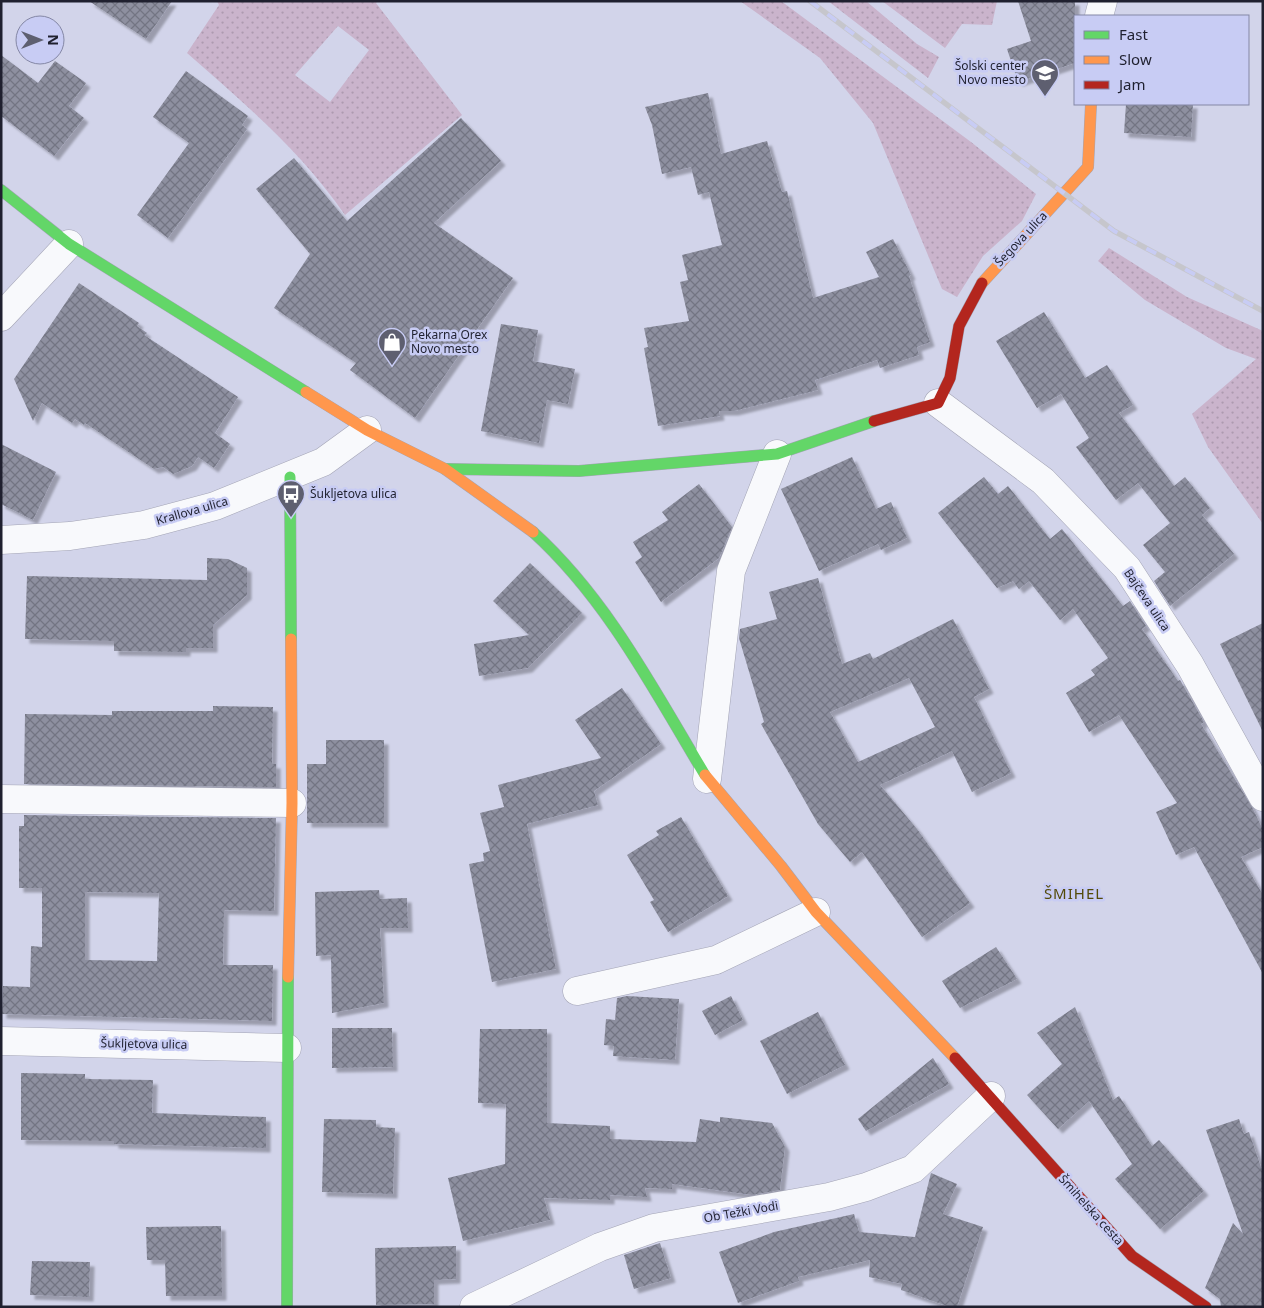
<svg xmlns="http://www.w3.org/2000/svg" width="1264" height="1308" font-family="'Noto Sans',sans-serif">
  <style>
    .grass { fill: url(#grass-dots); fill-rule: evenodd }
    .building { fill: url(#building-cross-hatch); fill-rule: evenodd; filter: url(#shadow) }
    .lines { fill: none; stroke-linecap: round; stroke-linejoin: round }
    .street-casing { stroke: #a3a4b5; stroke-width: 29 }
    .fast-casing { stroke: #a3a4b5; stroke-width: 12 }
    .slow-casing { stroke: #a3a4b5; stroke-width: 12 }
    .jam-casing { stroke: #a3a4b5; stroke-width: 12 }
    .street { stroke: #f8f9fc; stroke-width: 28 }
    .fast { stroke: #63d668; stroke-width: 11 }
    .slow { stroke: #ff974d; stroke-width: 11 }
    .jam { stroke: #b3261e; stroke-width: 11 }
    .rail-casing { stroke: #c6c6cc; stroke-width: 5.5 }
    .rail { stroke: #c8ccf4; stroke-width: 4; stroke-dasharray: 11; stroke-linecap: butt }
    .labels { text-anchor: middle; stroke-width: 5; stroke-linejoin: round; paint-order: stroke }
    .poi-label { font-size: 12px; fill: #1f202f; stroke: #c8ccf4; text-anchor: start }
    .street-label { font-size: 12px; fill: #1f202f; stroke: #c8ccf4 }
    .quarter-label { font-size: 15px; letter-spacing: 1px; fill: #534a09; stroke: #c8ccf4 }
  </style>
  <defs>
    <pattern id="grass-dots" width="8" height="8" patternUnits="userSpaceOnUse" patternTransform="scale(1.25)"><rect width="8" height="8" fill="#cab4cc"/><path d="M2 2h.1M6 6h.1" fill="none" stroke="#ad9ab0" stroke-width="1.8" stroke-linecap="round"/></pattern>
    <pattern id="building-cross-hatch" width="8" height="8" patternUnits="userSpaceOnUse" patternTransform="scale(1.25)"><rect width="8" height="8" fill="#8e90a0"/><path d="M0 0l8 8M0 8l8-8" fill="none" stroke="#737583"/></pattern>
    <filter id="shadow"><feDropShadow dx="4.5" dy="4.5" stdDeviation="1" flood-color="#0004"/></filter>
  </defs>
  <rect width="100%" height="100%" fill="#d2d4ea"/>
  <!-- grass -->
  <g class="grass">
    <path d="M 217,1 L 378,1 L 376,3 L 462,115 L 345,215 C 302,152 244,103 187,53 L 219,5 ZM 338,26 L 369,50 L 330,102 L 295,75 Z"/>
    <path d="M 740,1 L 781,1 L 971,142 L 1036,194 L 1022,221 L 983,256 L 957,297 L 942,289 L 873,123 L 820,58 Z"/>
    <path d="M 828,1 L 866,1 L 917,44 L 939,57 L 928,78 Z"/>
    <path d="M 882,1 L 997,1 L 992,25 L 962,24 L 945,48 Z"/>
    <path d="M 1109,248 L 1187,297 L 1263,331 L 1263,524 L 1208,447 L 1192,414 L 1256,359 L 1226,348 L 1145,300 L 1098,261 Z"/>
  </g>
  <!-- building -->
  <g class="building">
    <path d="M 89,1 L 172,1 L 146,39 Z"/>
    <path d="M 1018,1 L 1075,1 L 1075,63 L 1018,82 L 1007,49 L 1031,41 Z"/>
    <path d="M 1,55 L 38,83 L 55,61 L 86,83 L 69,106 L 84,118 L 54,156 L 1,116 Z"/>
    <path d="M 186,71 L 248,116 L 242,125 L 247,129 L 168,238 L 137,215 L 189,143 L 153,117 Z"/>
    <path d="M 708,93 L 721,154 L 767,141 L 782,192 L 787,191 L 813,298 L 879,277 L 866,252 L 893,239 L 911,275 L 909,276 L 930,342 L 917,347 L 919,355 L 880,368 L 877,360 L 815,380 L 818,390 L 734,411 L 719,411 L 720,416 L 658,426 L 644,348 L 648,347 L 644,328 L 689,321 L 680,282 L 688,280 L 682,255 L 722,245 L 709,192 L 698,195 L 691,167 L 662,174 L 652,125 L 645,107 Z"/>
    <path d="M 1126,104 L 1193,104 L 1191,137 L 1124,133 Z"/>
    <path d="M 461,118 L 501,161 L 434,223 L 513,278 L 415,418 L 350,370 L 356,363 L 274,308 L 310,254 L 256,189 L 294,158 L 347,221 Z"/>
    <path d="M 79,283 L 139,323 L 137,326 L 147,333 L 144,335 L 238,397 L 215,433 L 230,444 L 214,468 L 198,457 L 192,466 L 173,474 L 163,467 L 154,469 L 85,423 L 84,425 L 75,419 L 72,423 L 42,403 L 33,421 L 14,379 Z"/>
    <path d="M 1044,312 L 1085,378 L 1107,365 L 1133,405 L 1119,413 L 1174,486 L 1185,477 L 1210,508 L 1202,515 L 1234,554 L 1170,606 L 1154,581 L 1165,572 L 1143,545 L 1170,523 L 1138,483 L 1116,500 L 1076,447 L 1089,438 L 1061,394 L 1037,408 L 996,341 Z"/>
    <path d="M 501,324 L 538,330 L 533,361 L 575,369 L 568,404 L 547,400 L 539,443 L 481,431 Z"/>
    <path d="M 1,444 L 56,472 L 33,520 L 1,504 Z"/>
    <path d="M 852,457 L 876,509 L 891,502 L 907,538 L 881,550 L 878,544 L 819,571 L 781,489 Z"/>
    <path d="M 984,477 L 998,494 L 1008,486 L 1050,539 L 1062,529 L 1123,606 L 1130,601 L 1146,626 L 1142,629 L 1178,681 L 1180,680 L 1204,722 L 1201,724 L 1252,807 L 1263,830 L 1263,847 L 1241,857 L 1263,895 L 1263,974 L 1194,847 L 1176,855 L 1156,812 L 1177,803 L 1119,715 L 1089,732 L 1066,693 L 1095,675 L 1091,670 L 1108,658 L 1073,609 L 1060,620 L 1029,581 L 1019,589 L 1013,581 L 997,588 L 938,513 Z"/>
    <path d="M 699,484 L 732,527 L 719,558 L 661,602 L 635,562 L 642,557 L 633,542 L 668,520 L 662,512 Z"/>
    <path d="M 207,558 L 228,559 L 247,568 L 247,595 L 213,625 L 213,648 L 186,648 L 186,652 L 114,651 L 114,641 L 25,639 L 27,576 L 207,580 Z"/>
    <path d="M 530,563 L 582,613 L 528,668 L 479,676 L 474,644 L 529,635 L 493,601 Z"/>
    <path d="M 818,578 L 842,664 L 870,653 L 873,659 L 953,619 L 989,689 L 974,697 L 1011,773 L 972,792 L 952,751 L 880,785 L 917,829 L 970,903 L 922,937 L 862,852 L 850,862 L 818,824 L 761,724 L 764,722 L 739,638 L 740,629 L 777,619 L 769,592 ZM 909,678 L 935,727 L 858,762 L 830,712 Z"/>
    <path d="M 1263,623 L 1263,732 L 1220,644 Z"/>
    <path d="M 622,688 L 661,744 L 594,791 L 598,805 L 527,824 L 556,969 L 492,982 L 469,864 L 484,861 L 483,853 L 490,851 L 480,813 L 504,807 L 498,785 L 601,758 L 575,720 Z"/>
    <path d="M 213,706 L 273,707 L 272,764 L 276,764 L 276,787 L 24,784 L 25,714 L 112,715 L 112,711 L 213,711 Z"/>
    <path d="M 326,740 L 384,740 L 384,823 L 307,823 L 307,764 L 326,764 Z"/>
    <path d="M 24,815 L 276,818 L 274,911 L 224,910 L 223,965 L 273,965 L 272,1021 L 2,1014 L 3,986 L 30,987 L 31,946 L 42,947 L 42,888 L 19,888 L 19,826 L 24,826 ZM 85,892 L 159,893 L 157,961 L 85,960 Z"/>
    <path d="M 681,817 L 728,896 L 668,932 L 650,902 L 654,900 L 627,855 L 659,835 L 656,831 Z"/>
    <path d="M 379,890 L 380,899 L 407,898 L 408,928 L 380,928 L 384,1003 L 332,1013 L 331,955 L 316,956 L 315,892 Z"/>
    <path d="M 996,947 L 1017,979 L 960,1008 L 942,981 Z"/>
    <path d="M 627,996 L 679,999 L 675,1060 L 613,1056 L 614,1046 L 604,1045 L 606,1019 L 615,1020 L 617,998 Z"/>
    <path d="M 731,996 L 743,1020 L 715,1035 L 702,1011 Z"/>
    <path d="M 1075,1007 L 1113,1100 L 1119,1096 L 1152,1146 L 1159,1140 L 1204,1191 L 1160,1229 L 1115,1179 L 1132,1164 L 1089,1101 L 1058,1129 L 1027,1095 L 1062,1064 L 1037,1033 Z"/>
    <path d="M 818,1012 L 845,1065 L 787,1094 L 760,1041 Z"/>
    <path d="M 332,1028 L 392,1028 L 393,1067 L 332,1068 Z"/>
    <path d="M 480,1029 L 547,1029 L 547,1123 L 610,1126 L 610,1139 L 696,1142 L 700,1119 L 720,1122 L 720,1117 L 772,1123 L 785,1147 L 780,1190 L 752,1195 L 672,1184 L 672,1189 L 645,1188 L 647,1197 L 610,1195 L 610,1200 L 544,1198 L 550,1220 L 463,1241 L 448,1178 L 505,1164 L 506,1104 L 478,1103 Z"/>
    <path d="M 933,1058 L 949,1084 L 866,1131 L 858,1119 Z"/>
    <path d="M 21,1073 L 85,1074 L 85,1079 L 153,1080 L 152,1113 L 266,1117 L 266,1148 L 114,1144 L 114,1141 L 21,1140 Z"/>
    <path d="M 324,1119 L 376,1120 L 376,1127 L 395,1128 L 393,1194 L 322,1192 Z"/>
    <path d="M 1239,1119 L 1244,1134 L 1249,1132 L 1263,1173 L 1263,1307 L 1221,1307 L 1220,1299 L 1205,1288 L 1233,1223 L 1243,1234 L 1206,1130 Z"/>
    <path d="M 931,1173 L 957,1184 L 943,1214 L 983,1227 L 957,1307 L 950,1307 L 901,1290 L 902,1284 L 869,1277 L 870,1260 L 798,1277 L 799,1281 L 738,1303 L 719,1252 L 774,1232 L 854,1214 L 859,1232 L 915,1237 Z"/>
    <path d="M 221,1226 L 222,1296 L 166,1296 L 165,1260 L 147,1260 L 146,1227 Z"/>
    <path d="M 660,1243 L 671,1278 L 634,1289 L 624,1255 Z"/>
    <path d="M 456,1246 L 456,1279 L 434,1280 L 434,1304 L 376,1305 L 375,1248 Z"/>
    <path d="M 32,1261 L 90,1262 L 89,1297 L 30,1295 Z"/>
  </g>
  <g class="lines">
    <!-- street casing -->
    <g class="street-casing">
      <g id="street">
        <path d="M 1099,16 L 1103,1"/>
        <path d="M 1,317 L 69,244"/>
        <path d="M 938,403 L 1043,481 L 1127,568 L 1190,665 L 1263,797"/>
        <path d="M 1,540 L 70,536 L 144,525 L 215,506 L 323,462 L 367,430"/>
        <path d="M 707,779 L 731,571 L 777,454"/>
        <path d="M 1,799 L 292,803"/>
        <path d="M 577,991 L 716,960 L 816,912"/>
        <path d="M 1,1041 L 287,1048"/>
        <path d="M 474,1307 L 600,1247 L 654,1228 L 829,1197 L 866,1187 L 913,1169 L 991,1096"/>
      </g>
    </g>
    <!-- fast casing -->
    <g class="fast-casing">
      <g id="fast">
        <path d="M 1,190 L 69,244 L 306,392"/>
        <path d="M 445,469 L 579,471 L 777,454 L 874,421"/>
        <path d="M 290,477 L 291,639"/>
        <path d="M 533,532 C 607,599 654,690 705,775"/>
        <path d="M 287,1307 L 288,977"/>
      </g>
    </g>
    <!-- slow casing -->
    <g class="slow-casing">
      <g id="slow">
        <path d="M 982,283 L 1088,167 L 1091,104"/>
        <path d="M 306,392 L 367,430 L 445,469 L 533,532"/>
        <path d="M 705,775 L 781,866 L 816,912 L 955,1058"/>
        <path d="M 288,977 L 292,803 L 291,639"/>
      </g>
    </g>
    <!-- jam casing -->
    <g class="jam-casing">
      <g id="jam">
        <path d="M 874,421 L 938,403 L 950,378 L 959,326 L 982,283"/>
        <path d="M 955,1058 L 1132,1256 L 1206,1307"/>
      </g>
    </g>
    <!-- street -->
    <use href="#street" class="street"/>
    <!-- fast -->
    <use href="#fast" class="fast"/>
    <!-- slow -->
    <use href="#slow" class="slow"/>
    <!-- jam -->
    <use href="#jam" class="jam"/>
    <!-- rail casing -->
    <g class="rail-casing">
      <path id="rail" d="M 810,1 L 1114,231 L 1263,311"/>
    </g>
    <!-- rail -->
    <use href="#rail" class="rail"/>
  </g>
  <!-- icons -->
  <defs>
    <g id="school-pin" transform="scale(1.4375)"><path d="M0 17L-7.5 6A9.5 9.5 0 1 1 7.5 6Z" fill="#5e5f70" stroke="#c8ccf4"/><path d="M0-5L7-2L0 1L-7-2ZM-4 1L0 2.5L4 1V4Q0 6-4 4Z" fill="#fff"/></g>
    <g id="shop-pin" transform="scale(1.4375)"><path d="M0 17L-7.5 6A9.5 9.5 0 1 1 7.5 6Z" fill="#5e5f70" stroke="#c8ccf4"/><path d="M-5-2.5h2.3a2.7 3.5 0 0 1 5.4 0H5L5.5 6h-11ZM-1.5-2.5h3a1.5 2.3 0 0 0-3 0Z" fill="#fff"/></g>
    <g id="bus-pin" transform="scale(1.4375)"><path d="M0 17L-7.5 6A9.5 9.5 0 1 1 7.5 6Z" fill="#5e5f70" stroke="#c8ccf4"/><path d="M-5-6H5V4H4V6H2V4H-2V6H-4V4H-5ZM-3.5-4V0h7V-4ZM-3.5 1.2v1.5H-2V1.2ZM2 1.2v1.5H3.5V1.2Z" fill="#fff"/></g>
  </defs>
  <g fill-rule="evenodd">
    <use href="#school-pin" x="1045" y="73"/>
    <use href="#shop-pin" x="392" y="342"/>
    <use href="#bus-pin" x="291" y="494"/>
  </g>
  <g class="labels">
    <!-- poi labels -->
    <g class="poi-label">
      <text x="1026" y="70" text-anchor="end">Šolski center<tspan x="1026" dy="14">Novo mesto</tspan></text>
      <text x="411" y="339">Pekarna Orex<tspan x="411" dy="14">Novo mesto</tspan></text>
      <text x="310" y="498">Šukljetova ulica</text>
    </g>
    <!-- street labels -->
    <g class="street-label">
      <text transform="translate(1021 239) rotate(-47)" y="4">Šegova ulica</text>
      <text transform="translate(192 511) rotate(-16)" y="4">Krallova ulica</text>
      <text transform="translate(1147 600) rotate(56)" y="4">Bajčeva ulica</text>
      <text transform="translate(144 1044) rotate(1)" y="4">Šukljetova ulica</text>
      <text transform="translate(1091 1210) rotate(48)" y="4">Šmihelska cesta</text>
      <text transform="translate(741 1212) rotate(-10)" y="4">Ob Težki Vodi</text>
    </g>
    <!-- quarter labels -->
    <g class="quarter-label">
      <text x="1074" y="899">ŠMIHEL</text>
    </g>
  </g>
  <!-- border -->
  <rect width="1264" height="1308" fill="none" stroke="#1f202f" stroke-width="5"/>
  <!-- legend -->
  <rect x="1074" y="15" width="175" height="90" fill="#c8ccf4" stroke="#8487a5"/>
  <rect x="1084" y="31" width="25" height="8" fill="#63d668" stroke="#8487a5"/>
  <text x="1119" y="40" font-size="15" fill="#1f202f">Fast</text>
  <rect x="1084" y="56" width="25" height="8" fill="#ff974d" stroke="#8487a5"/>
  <text x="1119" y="65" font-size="15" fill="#1f202f">Slow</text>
  <rect x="1084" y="81" width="25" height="8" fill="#b3261e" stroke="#8487a5"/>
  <text x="1119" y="90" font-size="15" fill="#1f202f">Jam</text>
  <!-- north arrow -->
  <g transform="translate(40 40) rotate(90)"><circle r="24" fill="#c8ccf4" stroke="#8487a5"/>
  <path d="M0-4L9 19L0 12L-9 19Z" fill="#5e5f70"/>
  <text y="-8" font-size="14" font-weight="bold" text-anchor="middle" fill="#1f202f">N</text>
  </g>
</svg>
